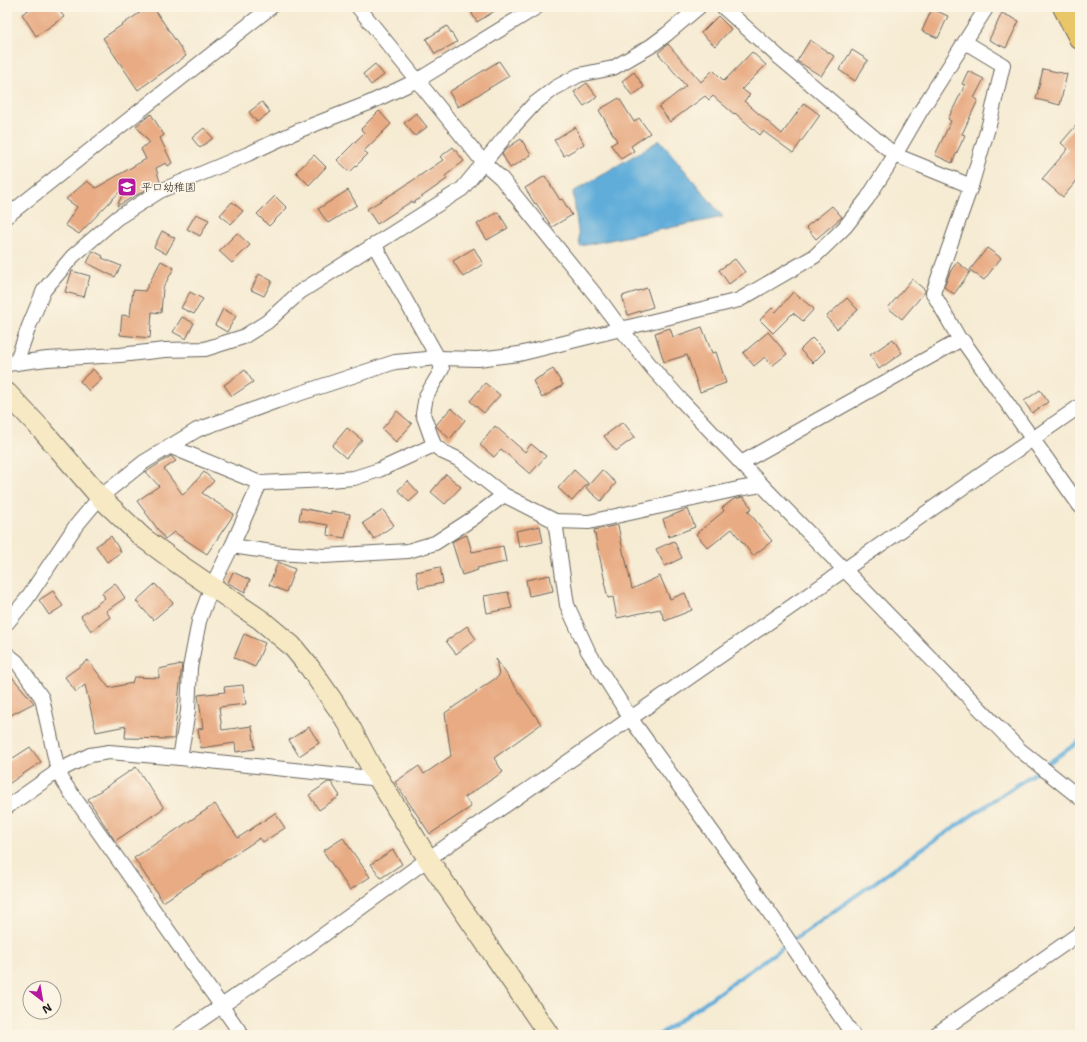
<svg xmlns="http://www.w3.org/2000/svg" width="1087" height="1042" font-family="'Shantell Sans','Klee One',sans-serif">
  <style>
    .water { fill: #61adda; stroke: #3e647b }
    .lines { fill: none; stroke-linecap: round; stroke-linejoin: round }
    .stream { stroke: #61adda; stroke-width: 4 }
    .building { fill: #e8ab83 }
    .street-casing { stroke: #68645c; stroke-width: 16 }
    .secondary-casing { stroke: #68645c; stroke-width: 22 }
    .highway-casing { stroke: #68645c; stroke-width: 24 }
    .street { stroke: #fff; stroke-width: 14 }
    .secondary { stroke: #f6e9c3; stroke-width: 20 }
    .highway { stroke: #e9c769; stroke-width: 22 }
    .labels { text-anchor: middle; stroke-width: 3.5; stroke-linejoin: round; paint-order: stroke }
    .poi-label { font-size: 11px; fill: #1c1c1c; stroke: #fcf5e5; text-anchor: start }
  </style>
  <rect width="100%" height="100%" fill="#fcf5e5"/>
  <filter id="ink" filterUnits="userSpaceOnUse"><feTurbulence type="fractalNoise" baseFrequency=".025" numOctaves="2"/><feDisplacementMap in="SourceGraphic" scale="8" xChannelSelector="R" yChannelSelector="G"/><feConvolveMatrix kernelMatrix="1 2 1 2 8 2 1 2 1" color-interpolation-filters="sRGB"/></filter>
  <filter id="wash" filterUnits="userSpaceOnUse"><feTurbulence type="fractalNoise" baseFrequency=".012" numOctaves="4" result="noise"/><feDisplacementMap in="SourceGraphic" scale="16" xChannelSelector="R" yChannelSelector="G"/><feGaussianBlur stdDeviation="0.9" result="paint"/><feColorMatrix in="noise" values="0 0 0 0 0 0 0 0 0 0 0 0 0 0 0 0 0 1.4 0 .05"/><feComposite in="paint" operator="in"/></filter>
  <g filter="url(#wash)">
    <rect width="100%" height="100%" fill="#f6ebd3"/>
    <!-- water -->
    <path class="water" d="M 660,140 L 723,217 L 580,246 L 573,192 Z"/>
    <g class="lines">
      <!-- stream -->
      <g class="stream">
        <path d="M 1044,766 L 1080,741"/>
        <path d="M 659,1035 L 919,851 L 1039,770"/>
      </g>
    </g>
    <g id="blocks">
      <!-- building -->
      <g class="building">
        <path d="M 33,7 L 57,7 L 64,17 L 36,36 L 22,14 Z"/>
        <path d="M 148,7 L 153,7 L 186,56 L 138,90 L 103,38 Z"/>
        <path d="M 468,7 L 501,7 L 477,22 Z"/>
        <path d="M 932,9 L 948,16 L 938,38 L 922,31 Z"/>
        <path d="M 1002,13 L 1019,21 L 1006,48 L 989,40 Z"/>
        <path d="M 718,16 L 731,29 L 715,46 L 701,33 Z"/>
        <path d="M 447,26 L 457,42 L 435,54 L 426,39 Z"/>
        <path d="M 810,40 L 834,56 L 821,76 L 797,61 Z"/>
        <path d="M 668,44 L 701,82 L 713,70 L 724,81 L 752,52 L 766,65 L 742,89 L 750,95 L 744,101 L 782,134 L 804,103 L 820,115 L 793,153 L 763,131 L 760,135 L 735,113 L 734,114 L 713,96 L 709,100 L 705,96 L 670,122 L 659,107 L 686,86 L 658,53 Z"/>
        <path d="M 852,50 L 868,60 L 855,81 L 839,70 Z"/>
        <path d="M 499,61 L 509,76 L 458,107 L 449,92 Z"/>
        <path d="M 375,64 L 384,75 L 371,85 L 363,74 Z"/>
        <path d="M 1043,69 L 1067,74 L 1060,105 L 1036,99 Z"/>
        <path d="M 968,71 L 984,79 L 974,98 L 978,100 L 962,134 L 965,135 L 952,163 L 935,155 L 951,121 L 948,119 L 965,85 L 962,84 Z"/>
        <path d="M 634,72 L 644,87 L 632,96 L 622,81 Z"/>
        <path d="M 587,83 L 597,97 L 584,106 L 574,92 Z"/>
        <path d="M 619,98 L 634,122 L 639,118 L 650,133 L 631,146 L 634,151 L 621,159 L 611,145 L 617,141 L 599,110 Z"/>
        <path d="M 262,102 L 270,112 L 257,122 L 249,112 Z"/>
        <path d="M 379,111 L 391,124 L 364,151 L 368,154 L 350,172 L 337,160 L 364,133 L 361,129 Z"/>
        <path d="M 416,113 L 427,127 L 415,136 L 404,123 Z"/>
        <path d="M 151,114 L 164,135 L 160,138 L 172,163 L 168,166 L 166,163 L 156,168 L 160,182 L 117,206 L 128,183 L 79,234 L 65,225 L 77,207 L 66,199 L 87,181 L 96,188 L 146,159 L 141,149 L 149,142 L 136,126 Z"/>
        <path d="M 1080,121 L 1080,177 L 1063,197 L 1042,179 L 1068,149 L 1061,143 Z"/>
        <path d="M 575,127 L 584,144 L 564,156 L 554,140 Z"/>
        <path d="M 204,128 L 213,138 L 200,148 L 192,138 Z"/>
        <path d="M 521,139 L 531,155 L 510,168 L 502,154 L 507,148 Z"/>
        <path d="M 453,147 L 464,161 L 445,176 L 447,179 L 413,203 L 412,201 L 377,224 L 367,209 L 397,191 L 443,160 L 440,157 Z"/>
        <path d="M 314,155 L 326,167 L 309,185 L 296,172 Z"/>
        <path d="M 545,176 L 560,200 L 562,199 L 572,215 L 552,227 L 536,203 L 535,204 L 525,188 Z"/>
        <path d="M 348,190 L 357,205 L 328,223 L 318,209 Z"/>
        <path d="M 275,196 L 287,208 L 269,226 L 257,214 Z"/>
        <path d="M 232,202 L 243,211 L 231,224 L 220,215 Z"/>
        <path d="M 832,206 L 842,217 L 816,239 L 806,227 Z"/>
        <path d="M 498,212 L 508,228 L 487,240 L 477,224 Z"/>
        <path d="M 196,214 L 209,220 L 200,236 L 187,229 Z"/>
        <path d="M 162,231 L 175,238 L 166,254 L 154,247 Z"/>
        <path d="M 237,233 L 250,245 L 232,263 L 219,251 Z"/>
        <path d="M 474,248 L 483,264 L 463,277 L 453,261 Z"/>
        <path d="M 987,248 L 1001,258 L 984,280 L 970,270 Z"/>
        <path d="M 93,251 L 103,256 L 102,258 L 121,266 L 115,277 L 87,263 Z"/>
        <path d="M 735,259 L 745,272 L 729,284 L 719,270 Z"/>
        <path d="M 161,261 L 174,268 L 163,288 L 161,313 L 152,312 L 150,338 L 120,335 L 122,315 L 130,316 L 133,290 L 145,291 Z"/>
        <path d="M 957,262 L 970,272 L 954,294 L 944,287 L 950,272 Z"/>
        <path d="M 72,271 L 90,276 L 84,297 L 65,292 Z"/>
        <path d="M 259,274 L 272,281 L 264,296 L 251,290 Z"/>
        <path d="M 912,279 L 925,290 L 925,292 L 902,319 L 888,308 Z"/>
        <path d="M 647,288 L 653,307 L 628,315 L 622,296 Z"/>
        <path d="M 190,292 L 203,299 L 194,314 L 181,308 Z"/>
        <path d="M 793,292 L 814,309 L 803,321 L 793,313 L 773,333 L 760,320 L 772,308 L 776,312 Z"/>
        <path d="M 847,298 L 858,310 L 837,329 L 826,317 Z"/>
        <path d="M 223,309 L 236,316 L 227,332 L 215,325 Z"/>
        <path d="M 182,317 L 194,323 L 186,339 L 173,332 Z"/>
        <path d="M 702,327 L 712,353 L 716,352 L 726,383 L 700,392 L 687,355 L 664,362 L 655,333 L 670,328 L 673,337 Z"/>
        <path d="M 768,332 L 787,354 L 772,366 L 765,357 L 754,366 L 743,353 Z"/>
        <path d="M 812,338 L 825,351 L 813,363 L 800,350 Z"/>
        <path d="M 893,339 L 902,353 L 879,369 L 870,355 Z"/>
        <path d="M 93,369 L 102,379 L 89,391 L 80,381 Z"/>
        <path d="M 553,369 L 563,385 L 542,398 L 533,381 Z"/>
        <path d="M 245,370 L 253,382 L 232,396 L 224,385 Z"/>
        <path d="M 485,383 L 500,395 L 484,413 L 470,401 Z"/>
        <path d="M 1040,390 L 1048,402 L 1032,413 L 1024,401 Z"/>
        <path d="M 451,408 L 465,420 L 450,439 L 437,427 L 436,425 Z"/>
        <path d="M 397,411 L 412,424 L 396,442 L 382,429 Z"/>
        <path d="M 623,422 L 635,437 L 616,451 L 604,436 Z"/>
        <path d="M 495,426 L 525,452 L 531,444 L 546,456 L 530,474 L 501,449 L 494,457 L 480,445 Z"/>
        <path d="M 347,428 L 362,440 L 346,458 L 332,446 Z"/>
        <path d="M 171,456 L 176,461 L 164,469 L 183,495 L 204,472 L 214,481 L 202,493 L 234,514 L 207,554 L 174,532 L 165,539 L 137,501 L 159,486 L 146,472 Z"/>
        <path d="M 574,470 L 588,483 L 572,501 L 558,488 Z"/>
        <path d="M 602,470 L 616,483 L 601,501 L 586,488 Z"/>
        <path d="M 446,474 L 461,487 L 445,504 L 431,492 Z"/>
        <path d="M 408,481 L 419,493 L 409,502 L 398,490 Z"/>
        <path d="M 743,497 L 752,508 L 748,511 L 772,541 L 753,556 L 732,529 L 708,548 L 696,534 L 724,511 L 722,508 L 734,499 Z"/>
        <path d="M 301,508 L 331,514 L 331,511 L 350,514 L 345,538 L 327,535 L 328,525 L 299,520 Z"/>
        <path d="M 688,509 L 695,527 L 669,537 L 663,519 Z"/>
        <path d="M 383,510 L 394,525 L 374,539 L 363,523 Z"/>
        <path d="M 618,525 L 624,556 L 625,556 L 632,589 L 660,576 L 670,599 L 685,593 L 692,610 L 665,621 L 660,609 L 617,618 L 613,597 L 608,598 L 604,582 L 605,582 L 594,530 Z"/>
        <path d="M 540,526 L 543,542 L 519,547 L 516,531 Z"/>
        <path d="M 467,535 L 472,552 L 503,546 L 506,562 L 477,568 L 478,570 L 462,575 L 452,542 L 459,538 Z"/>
        <path d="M 111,536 L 121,552 L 107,562 L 96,546 Z"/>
        <path d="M 674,541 L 682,558 L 665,566 L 656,549 Z"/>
        <path d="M 278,562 L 295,569 L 286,592 L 269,585 Z"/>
        <path d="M 440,567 L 443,583 L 419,588 L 416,572 Z"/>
        <path d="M 233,572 L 250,580 L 245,592 L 228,583 Z"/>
        <path d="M 550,575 L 553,591 L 529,596 L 526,580 Z"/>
        <path d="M 115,583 L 125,598 L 106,611 L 110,617 L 91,631 L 81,616 L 105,598 L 102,593 Z"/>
        <path d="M 155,584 L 173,603 L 153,620 L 136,601 Z"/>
        <path d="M 53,591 L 63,606 L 49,615 L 39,600 Z"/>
        <path d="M 508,592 L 512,608 L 487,613 L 484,596 Z"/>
        <path d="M 467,626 L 476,639 L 456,654 L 446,641 Z"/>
        <path d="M 244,634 L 265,643 L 255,667 L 234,658 Z"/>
        <path d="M 496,659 L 541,724 L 494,758 L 503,772 L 465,797 L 471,807 L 430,834 L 395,782 L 419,766 L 424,774 L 451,756 L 445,713 L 499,676 Z"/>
        <path d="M 88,660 L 109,688 L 132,683 L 134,677 L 159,678 L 159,669 L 182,664 L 174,739 L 125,738 L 126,726 L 96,732 L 85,685 L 76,692 L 65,677 Z"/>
        <path d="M 7,671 L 34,703 L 7,717 Z"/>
        <path d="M 243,685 L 246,704 L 219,707 L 222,730 L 252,726 L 255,749 L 236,752 L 235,743 L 201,748 L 198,729 L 203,728 L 198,695 L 225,692 L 224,687 Z"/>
        <path d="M 309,727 L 319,743 L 299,756 L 289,740 Z"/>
        <path d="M 30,747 L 41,762 L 7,785 L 7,762 Z"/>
        <path d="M 136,767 L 164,808 L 115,841 L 88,799 Z"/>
        <path d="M 328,782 L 331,782 L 340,796 L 319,810 L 309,795 Z"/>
        <path d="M 215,804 L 238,838 L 275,813 L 285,828 L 263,842 L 260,838 L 163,902 L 134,858 Z"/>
        <path d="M 343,838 L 370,877 L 350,890 L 323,851 Z"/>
        <path d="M 393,850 L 402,864 L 381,878 L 371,864 Z"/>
      </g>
    </g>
  </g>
  <g filter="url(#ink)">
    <use href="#blocks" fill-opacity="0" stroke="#68645c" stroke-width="1"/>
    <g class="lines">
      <!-- street casing -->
      <g class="street-casing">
        <g id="street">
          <path d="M 358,7 L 483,162 L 501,178 L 602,303 L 621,329 L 654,370 L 682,401 L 762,485 L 1020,750 L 1080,798"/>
          <path d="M 723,7 L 780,58 L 895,155 L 971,186"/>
          <path d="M 965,42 L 1003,65 L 990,121 L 971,186 L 933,293 L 960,340 L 963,341 L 1080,506"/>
          <path d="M 7,216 L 271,7"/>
          <path d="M 375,246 L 438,358 L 442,369 L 426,396 L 423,414 L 434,445 L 443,452 L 458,459 L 504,495 L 555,521 L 589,522 L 738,489 L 762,485"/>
          <path d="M 16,363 L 29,326 L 44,290 L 73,256 L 117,218 L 160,191 L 248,154 L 300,130 L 369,103 L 418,80 L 537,7"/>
          <path d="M 7,364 L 16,363 L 47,359 L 120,355 L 165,350 L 205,349 L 243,337 L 267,322 L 300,292 L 462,189 L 513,127 L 534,104 L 555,88 L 579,75 L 613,68 L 651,46 L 667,34 L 699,7"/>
          <path d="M 169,446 L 260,483 L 329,480 L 354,478 L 379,470 L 434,445"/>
          <path d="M 741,463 L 960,340"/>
          <path d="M 555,521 L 567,605 L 588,651 L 631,719 L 752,887 L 853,1035"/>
          <path d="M 232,546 L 279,553 L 324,556 L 408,551 L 435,543 L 472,519 L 504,495"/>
          <path d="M 7,623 L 26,600 L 75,527 L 100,497 L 144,462 L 197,430 L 277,401 L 395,362 L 438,358 L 478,359 L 519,354 L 739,300 L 815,256 L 845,227 L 867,199 L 895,155 L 920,112 L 987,7"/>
          <path d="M 7,654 L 17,662 L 42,698 L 58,771 L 64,783 L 242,1035"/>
          <path d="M 180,758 L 188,711 L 190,668 L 199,621 L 212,586 L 232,546 L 260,483"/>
          <path d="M 7,807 L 58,771 L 90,755 L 109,752 L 180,758 L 380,779"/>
          <path d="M 179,1035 L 293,957 L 428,859 L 1080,406"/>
          <path d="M 935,1035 L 1080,933"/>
        </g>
      </g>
      <!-- secondary casing -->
      <g class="secondary-casing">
        <path id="secondary" d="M 7,393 L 43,431 L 100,497 L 142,537 L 180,565 L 261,620 L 292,646 L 310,668 L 348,723 L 370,765 L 428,859 L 549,1035"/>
      </g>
      <!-- highway casing -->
      <g class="highway-casing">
        <path id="highway" d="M 1064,7 L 1080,38"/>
      </g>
      <!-- street -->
      <use href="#street" class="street"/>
      <!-- secondary -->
      <use href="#secondary" class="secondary"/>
      <!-- highway -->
      <use href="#highway" class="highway"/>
    </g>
  </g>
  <!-- icons -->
  <defs>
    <g id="school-square" transform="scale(1)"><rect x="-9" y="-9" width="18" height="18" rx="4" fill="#b5179e" stroke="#fcf5e5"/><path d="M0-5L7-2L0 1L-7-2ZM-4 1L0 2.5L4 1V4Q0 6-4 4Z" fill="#fff"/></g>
  </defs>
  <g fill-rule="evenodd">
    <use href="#school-square" x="127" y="187"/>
  </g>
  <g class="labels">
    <!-- poi labels -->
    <g class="poi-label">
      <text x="141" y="191">平口幼稚園</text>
    </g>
  </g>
  <!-- margin -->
  <rect width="1087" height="1042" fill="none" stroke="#fcf5e5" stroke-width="24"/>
  <!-- north arrow -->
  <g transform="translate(42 1000) rotate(149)"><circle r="19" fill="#fcf5e5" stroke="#a29e95"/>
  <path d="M0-3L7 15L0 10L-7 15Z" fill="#b5179e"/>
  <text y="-6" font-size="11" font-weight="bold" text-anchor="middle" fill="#1c1c1c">N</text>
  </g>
</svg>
